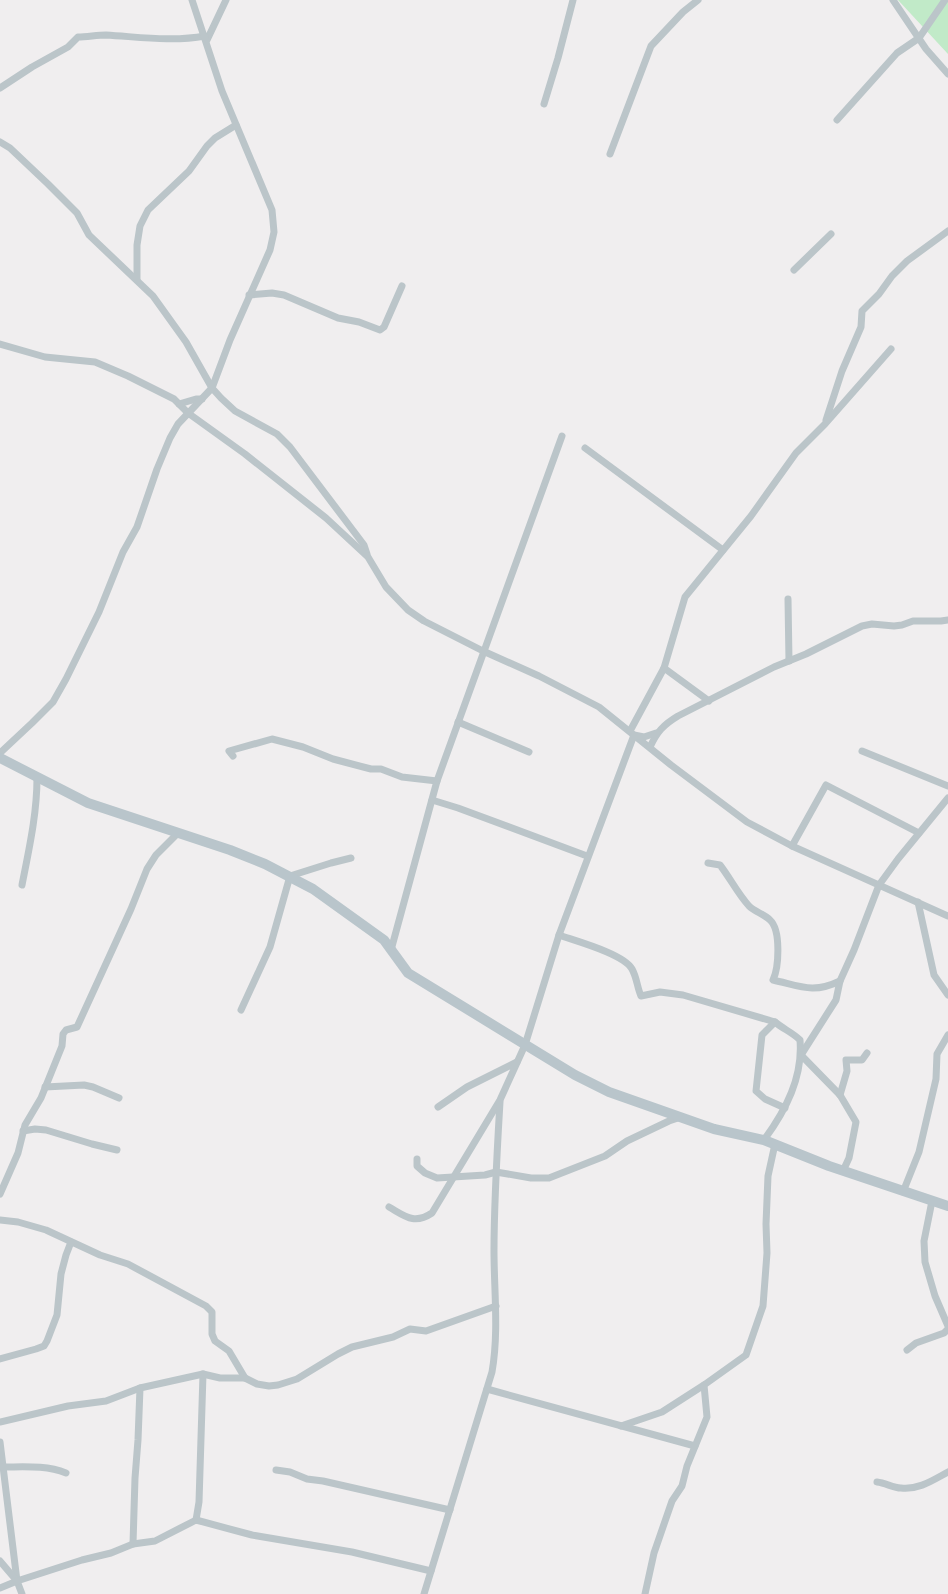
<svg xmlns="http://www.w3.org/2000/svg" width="948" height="1594" font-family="'Work Sans',sans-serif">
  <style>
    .green { fill: #c1eac8 }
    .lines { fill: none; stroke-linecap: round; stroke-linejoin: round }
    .minor { stroke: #bbc5c9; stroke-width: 7 }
    .secondary { stroke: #b9c5cb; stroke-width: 10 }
  </style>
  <rect width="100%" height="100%" fill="#f0eeef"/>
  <!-- green -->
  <path class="green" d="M 898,0 L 948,0 L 948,54 Z"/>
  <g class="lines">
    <!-- minor -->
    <g class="minor">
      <path d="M 893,0 L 926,49 L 948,74"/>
      <path d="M 207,40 L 226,0"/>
      <path d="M 0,88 L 32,67 L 68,47 L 78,37 C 87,37 97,35 106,35 C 140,37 172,42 205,36"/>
      <path d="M 544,104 L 558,58 L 573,0"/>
      <path d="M 837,120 L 897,53 L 919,38 L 945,0"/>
      <path d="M 0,142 L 10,148 L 48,184 L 77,213 L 89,235 L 153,296 L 186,342 L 212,388 L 221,398 L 235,411 L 277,434 L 290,447 L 364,545 L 367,554"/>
      <path d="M 610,154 L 651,46 L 683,12 L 698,0"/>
      <path d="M 794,270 L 831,234"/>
      <path d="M 137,280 L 137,245 L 140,226 L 148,210 L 189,171 L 207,146 L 215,138 L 236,125"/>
      <path d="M 249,295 L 272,293 L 284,295 L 338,318 L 359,322 L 380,330 L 384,327 L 402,286"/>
      <path d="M 0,344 L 45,357 L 95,362 L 128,376 L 174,399 L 188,413 L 245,454 L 326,518 L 368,557 L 386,587 L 408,610 L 424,621 L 483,651 L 539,676 L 599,707 L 671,765 L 747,822 L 792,846 L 948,916"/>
      <path d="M 179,404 L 196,399 L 202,399"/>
      <path d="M 826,420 L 842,371 L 861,327 L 862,311 L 879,294 L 892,276 L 907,261 L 948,231"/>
      <path d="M 585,448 L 723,550"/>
      <path d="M 788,599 L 789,661"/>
      <path d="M 664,668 L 709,701"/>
      <path d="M 458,722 L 529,752"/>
      <path d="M 630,731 L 664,668 L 685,597 L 751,516 L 796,453 L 825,424 L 891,349"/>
      <path d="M 650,747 C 657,732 663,725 678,716 L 774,667 L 806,654 L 862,626 L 872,624 L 894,626 L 902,625 L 913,621 L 941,621 L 948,620"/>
      <path d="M 862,751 L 948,786"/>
      <path d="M 0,753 L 32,723 L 53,702 L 66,679 L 99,612 L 123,552 L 137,527 L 157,469 L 170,438 L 178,424 L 212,388 L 230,340 L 270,250 L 274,232 L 272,210 L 222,91 L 192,0"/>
      <path d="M 233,756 L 229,751 L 272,739 L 303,747 L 333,759 L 371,769 L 381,769 L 402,777 L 437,781"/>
      <path d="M 432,800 L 458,808 L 587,856"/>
      <path d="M 792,846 L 826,785 L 919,833"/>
      <path d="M 708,863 L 720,865 C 730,878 738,894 749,906 C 755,912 764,914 770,920 C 781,930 779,967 773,980 C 800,986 813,994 840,981"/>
      <path d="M 22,885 C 29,849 37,814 37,778"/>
      <path d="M 918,902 L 934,975 L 948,995"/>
      <path d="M 559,935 C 576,941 624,954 632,969 C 637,978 637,987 641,996 L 660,992 L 683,995 L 775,1022 C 783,1029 792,1032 800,1040 C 803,1077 786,1110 764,1140"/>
      <path d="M 391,950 L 437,781 L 562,436"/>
      <path d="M 241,1010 L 270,947 L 290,876 L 331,863 L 351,858"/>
      <path d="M 775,1022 L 762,1035 L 756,1091 L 765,1099 L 785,1108"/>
      <path d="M 801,1055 L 836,1000 L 840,981 L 854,950 L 879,885 L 898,859 L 948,798"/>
      <path d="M 801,1055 L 840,1095 L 856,1122 L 849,1158 L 843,1171"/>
      <path d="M 45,1087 L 84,1085 L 93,1087 L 119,1098"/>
      <path d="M 840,1095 L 847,1071 L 846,1060 L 862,1060 L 867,1053"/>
      <path d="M 438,1107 L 467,1087 L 517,1062"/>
      <path d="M 23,1131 L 35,1129 L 46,1130 L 92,1144 L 117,1150"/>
      <path d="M 417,1159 L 417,1166 L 425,1173 L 437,1178 L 485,1175 L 496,1172 L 531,1178 L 549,1178 L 605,1156 L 627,1141 L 669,1121 L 681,1117"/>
      <path d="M 903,1192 L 919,1152 L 936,1079 L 937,1054 L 948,1035"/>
      <path d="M 0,1194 L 18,1153 L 25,1125 L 41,1098 L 62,1046 L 63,1034 L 66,1030 L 77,1027 L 131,909 L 147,869 L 156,855 L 178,833"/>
      <path d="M 932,1201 L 924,1241 L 925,1262 L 935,1296 L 948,1326"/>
      <path d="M 389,1207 C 405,1216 414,1225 432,1213 L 500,1100 L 525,1045 L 559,935 L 634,735 L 644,737 L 656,733"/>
      <path d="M 0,1220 L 18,1222 L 46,1230 L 100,1255 L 128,1264 L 206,1306 L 212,1312 L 212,1334 L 215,1341 L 229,1351 L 245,1378 L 257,1384 L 269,1386 L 278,1385 L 297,1379 L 338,1354 L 352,1347 L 393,1337 L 410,1329 L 426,1331 L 496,1306"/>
      <path d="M 907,1350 L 916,1343 L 944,1333 L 948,1329"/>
      <path d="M 0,1359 L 36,1349 L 44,1346 L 47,1341 L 57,1315 L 61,1274 L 66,1255 L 71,1242"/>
      <path d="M 487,1389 L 695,1446"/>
      <path d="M 0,1422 L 68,1406 L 106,1401 L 140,1388"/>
      <path d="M 621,1426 L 662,1412 L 704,1385"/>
      <path d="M 0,1442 L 17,1581 L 22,1594"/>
      <path d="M 3,1467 C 24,1467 46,1465 66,1473"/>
      <path d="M 276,1470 L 290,1472 L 307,1479 L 323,1481 L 450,1510"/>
      <path d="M 877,1482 C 886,1483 893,1488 901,1488 C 919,1490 933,1480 948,1472"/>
      <path d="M 196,1520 L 199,1502 L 203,1374"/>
      <path d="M 133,1544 L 135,1478 L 138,1440 L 140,1388 L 203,1374 L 220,1378 L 245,1378"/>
      <path d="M 0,1561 L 17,1581 L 82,1560 L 111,1553 L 133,1544 L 155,1541 L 196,1520 L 252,1535 L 352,1552 L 431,1571"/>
      <path d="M 0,1588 L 17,1581"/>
      <path d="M 424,1594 L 492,1372 C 499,1332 494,1291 494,1251 C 494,1201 497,1152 500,1102"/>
      <path d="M 645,1594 L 654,1553 L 672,1501 L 682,1486 L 687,1466 L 707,1417 L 704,1385 L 746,1355 L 763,1306 L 767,1253 L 766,1224 L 768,1176 L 775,1144"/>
    </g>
    <!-- secondary -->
    <path class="secondary" d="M 0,758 L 88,803 L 230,850 L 265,864 L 313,889 L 384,940 L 408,973 L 575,1075 L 609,1092 L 714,1129 L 764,1140 L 829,1166 L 948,1206"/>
  </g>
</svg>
